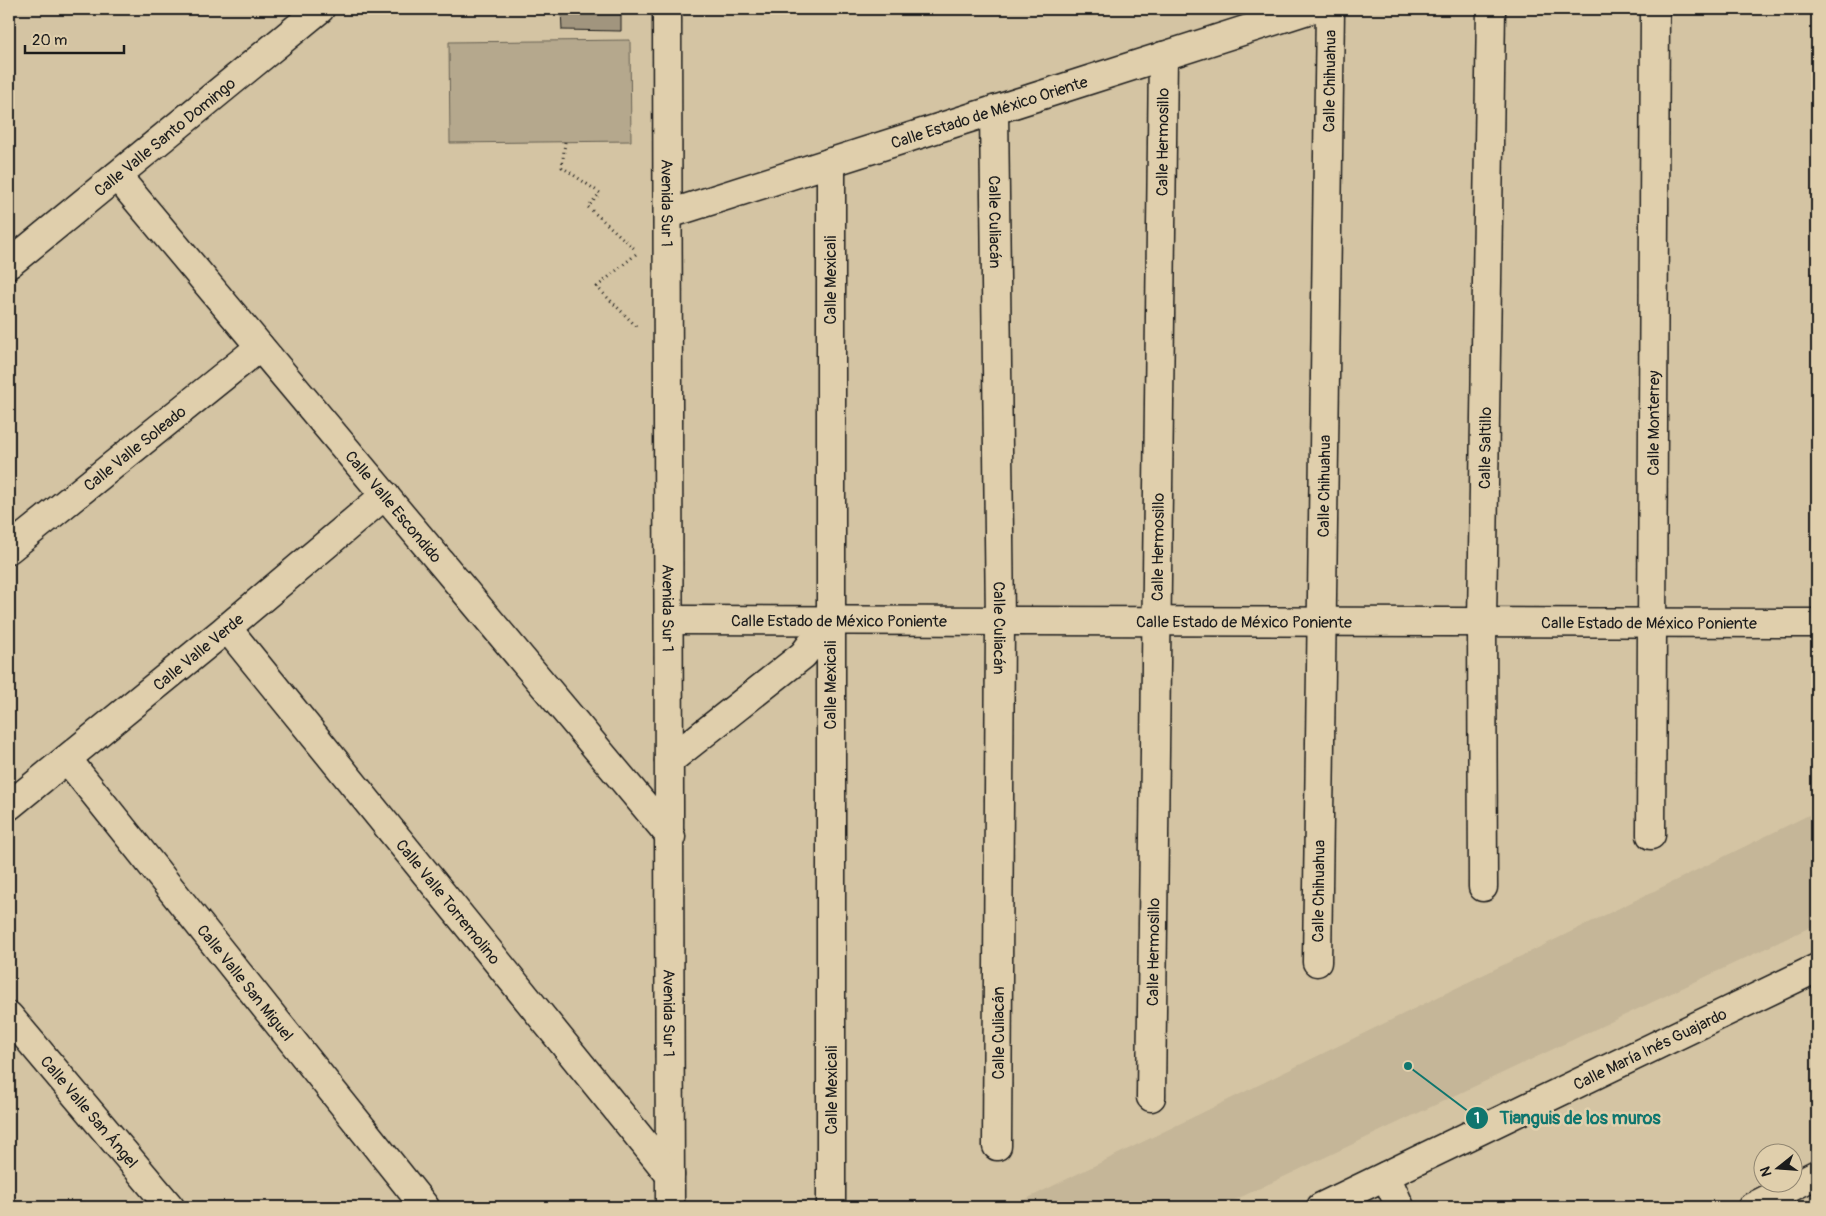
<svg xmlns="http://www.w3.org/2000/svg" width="1826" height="1216" font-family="Pangolin,sans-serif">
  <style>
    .built { fill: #c5b698 }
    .green { fill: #b5a88d; stroke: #686254 }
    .building { fill: #a1957e; stroke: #1c1c1c }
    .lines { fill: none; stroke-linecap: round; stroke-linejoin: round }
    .minor-casing { stroke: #1c1c1c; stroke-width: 31 }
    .path { stroke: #1c1c1c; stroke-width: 3; stroke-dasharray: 1 4; stroke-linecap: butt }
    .minor { stroke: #e0cfac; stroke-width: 28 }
    .labels { text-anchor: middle; stroke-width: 5; stroke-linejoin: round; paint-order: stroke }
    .street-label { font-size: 16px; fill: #1c1c1c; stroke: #e0cfac }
    .leader { fill: none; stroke: #0f766e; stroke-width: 2 }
    .callout-dot { fill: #0f766e; stroke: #e0cfac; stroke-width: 2 }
    .mark-label { font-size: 15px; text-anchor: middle; font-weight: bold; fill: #fff }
    .callout-label { font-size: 18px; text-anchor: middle; font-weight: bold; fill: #0f766e; stroke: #e0cfac; stroke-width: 5; stroke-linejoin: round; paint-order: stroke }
  </style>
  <rect width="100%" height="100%" fill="#d4c4a3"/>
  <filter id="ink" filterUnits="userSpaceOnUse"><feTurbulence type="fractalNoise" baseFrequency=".02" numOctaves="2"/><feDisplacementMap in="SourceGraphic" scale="10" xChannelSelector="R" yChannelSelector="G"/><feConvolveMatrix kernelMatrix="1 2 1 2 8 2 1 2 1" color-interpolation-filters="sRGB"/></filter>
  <g filter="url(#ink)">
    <!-- built -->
    <path class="built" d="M 1817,811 L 1817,924 L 1220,1207 L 1010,1207 Z"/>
    <!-- green -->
    <path class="green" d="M 630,40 L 631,141 L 450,143 L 449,42 Z"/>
    <!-- building -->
    <path class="building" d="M 561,9 L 621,9 L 621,31 L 562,30 Z"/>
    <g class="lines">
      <!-- minor casing -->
      <g class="minor-casing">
        <g id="minor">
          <path id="s1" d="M 667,9 L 670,1207"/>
          <path id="s2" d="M 994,110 L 1000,621 L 997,1146"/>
          <path d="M 831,162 L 831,1207"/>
          <path id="s3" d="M 117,176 L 671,837"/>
          <path id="s4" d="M 669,214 L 1311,9"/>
          <path id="s5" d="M 9,264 L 320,9"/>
          <path id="s6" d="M 9,549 L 260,347"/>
          <path id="s7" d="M 670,620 L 1817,623"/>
          <path id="s8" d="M 227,628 L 670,1175"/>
          <path id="s9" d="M 67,759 L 425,1207"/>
          <path d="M 669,761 L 803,655 L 830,620"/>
          <path id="s10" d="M 9,806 L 227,628 L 385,495"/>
          <path id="s11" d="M 1651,835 L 1655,9"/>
          <path id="s12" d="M 1483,887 L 1482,622 L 1491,9"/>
          <path id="s13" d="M 1317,962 L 1330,9"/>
          <path id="s14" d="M 9,1016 L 170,1207"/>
          <path id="s15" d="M 1151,1097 L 1163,56"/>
          <path d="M 1386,1176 L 1400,1207"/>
          <path id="s16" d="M 1321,1207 L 1817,968"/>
          <path d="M 1752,1207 L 1817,1174"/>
        </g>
      </g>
      <!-- path -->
      <g class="path">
        <path d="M 565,142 L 562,167 L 600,193 L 588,207 L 636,250"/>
        <path d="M 636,326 L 597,287 L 636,254"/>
      </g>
      <!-- minor -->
      <use href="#minor" class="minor"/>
    </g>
  </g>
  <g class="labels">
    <!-- street labels -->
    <g class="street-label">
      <text dy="6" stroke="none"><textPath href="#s13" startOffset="881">Calle Chihuahua</textPath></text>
      <text dy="6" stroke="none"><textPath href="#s4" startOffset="336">Calle Estado de México Oriente</textPath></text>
      <text dy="6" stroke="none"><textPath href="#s5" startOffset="201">Calle Valle Santo Domingo</textPath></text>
      <text dy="6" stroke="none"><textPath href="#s15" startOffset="955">Calle Hermosillo</textPath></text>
      <text dy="6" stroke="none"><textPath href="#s1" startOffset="194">Avenida Sur 1</textPath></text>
      <text dy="6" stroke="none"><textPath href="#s2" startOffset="112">Calle Culiacán</textPath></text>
      <text transform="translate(830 280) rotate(-90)" y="6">Calle Mexicali</text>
      <text dy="6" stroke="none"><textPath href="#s11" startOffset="412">Calle Monterrey</textPath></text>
      <text dy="6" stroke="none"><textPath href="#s6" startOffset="161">Calle Valle Soleado</textPath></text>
      <text dy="6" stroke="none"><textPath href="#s12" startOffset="439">Calle Saltillo</textPath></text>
      <text dy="6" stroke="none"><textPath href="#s13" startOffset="476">Calle Chihuahua</textPath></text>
      <text dy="6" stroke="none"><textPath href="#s3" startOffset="431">Calle Valle Escondido</textPath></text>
      <text dy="6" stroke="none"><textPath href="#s15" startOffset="550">Calle Hermosillo</textPath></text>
      <text dy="6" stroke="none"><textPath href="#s1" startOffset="599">Avenida Sur 1</textPath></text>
      <text dy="6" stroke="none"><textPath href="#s7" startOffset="169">Calle Estado de México Poniente</textPath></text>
      <text dy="6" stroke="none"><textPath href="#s7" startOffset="574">Calle Estado de México Poniente</textPath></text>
      <text dy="6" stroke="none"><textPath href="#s7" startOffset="979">Calle Estado de México Poniente</textPath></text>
      <text dy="6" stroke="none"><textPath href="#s2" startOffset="518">Calle Culiacán</textPath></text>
      <text dy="6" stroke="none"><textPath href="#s10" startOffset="244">Calle Valle Verde</textPath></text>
      <text transform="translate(830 685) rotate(-90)" y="6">Calle Mexicali</text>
      <text dy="6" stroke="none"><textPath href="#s13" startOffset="71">Calle Chihuahua</textPath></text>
      <text dy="6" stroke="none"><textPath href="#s8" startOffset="352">Calle Valle Torremolino</textPath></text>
      <text dy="6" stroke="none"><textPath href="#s15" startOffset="145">Calle Hermosillo</textPath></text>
      <text dy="6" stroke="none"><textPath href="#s9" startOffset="286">Calle Valle San Miguel</textPath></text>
      <text dy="6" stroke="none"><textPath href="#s1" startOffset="1004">Avenida Sur 1</textPath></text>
      <text transform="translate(998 1033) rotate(-90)" y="6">Calle Culiacán</text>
      <text dy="6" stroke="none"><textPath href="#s16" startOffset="365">Calle María Inés Guajardo</textPath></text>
      <text transform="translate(831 1090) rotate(-90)" y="6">Calle Mexicali</text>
      <text dy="6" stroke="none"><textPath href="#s14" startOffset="125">Calle Valle San Ángel</textPath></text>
    </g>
  </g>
  <!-- callouts -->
  <path class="leader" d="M1408 1066L1477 1118"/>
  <g class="callout-dot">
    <circle cx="1408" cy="1066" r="5"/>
    <circle cx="1477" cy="1118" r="12"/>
  </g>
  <g class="mark-label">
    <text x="1477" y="1123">1</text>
  </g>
  <g class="callout-label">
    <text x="1580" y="1124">Tianguis de los muros</text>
  </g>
  <!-- margin -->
  <rect width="1826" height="1216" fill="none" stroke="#e0cfac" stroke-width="30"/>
  <rect x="15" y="15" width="1796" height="1186" fill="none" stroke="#1c1c1c" stroke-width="2" filter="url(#ink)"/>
  <!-- north arrow -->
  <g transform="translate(1778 1168) rotate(253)"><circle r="24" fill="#e0cfac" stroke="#928772"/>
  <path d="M0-4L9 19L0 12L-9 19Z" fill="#1c1c1c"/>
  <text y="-8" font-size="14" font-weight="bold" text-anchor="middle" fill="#1c1c1c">N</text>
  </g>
  <!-- scale -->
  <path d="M25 45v8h99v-8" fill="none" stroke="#1c1c1c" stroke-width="2.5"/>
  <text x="32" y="45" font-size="15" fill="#1c1c1c" stroke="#e0cfac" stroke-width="4" paint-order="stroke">20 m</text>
</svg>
